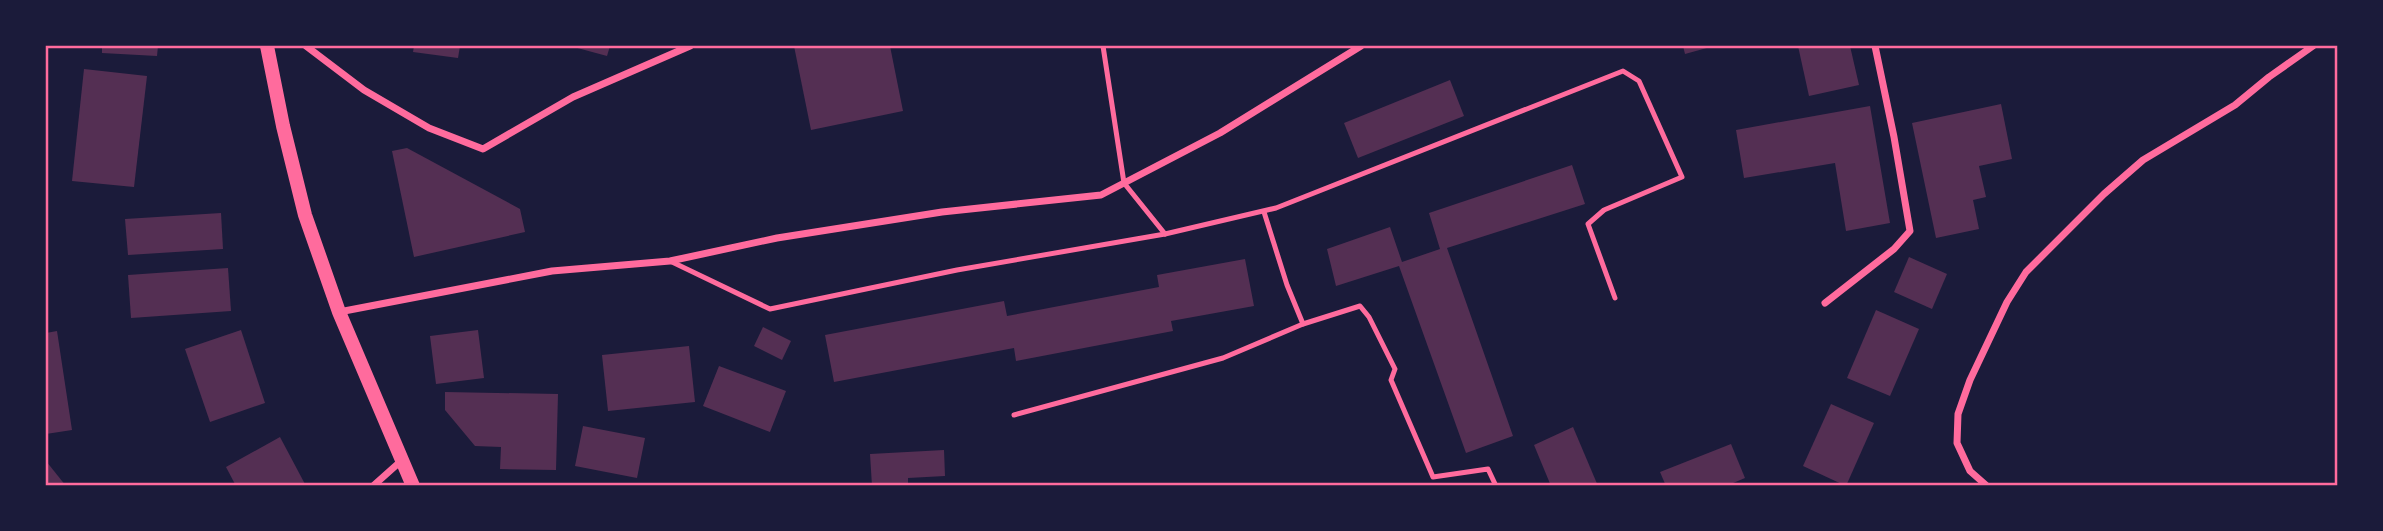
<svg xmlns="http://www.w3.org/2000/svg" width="2383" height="531" font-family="Commissioner,sans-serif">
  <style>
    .building { fill: #542f53 }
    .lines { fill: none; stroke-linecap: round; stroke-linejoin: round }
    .service { stroke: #ff6b9d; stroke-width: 5 }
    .minor { stroke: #ff6b9d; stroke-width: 7 }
    .secondary { stroke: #ff6b9d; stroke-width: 14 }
    .neatline { fill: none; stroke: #ff6b9d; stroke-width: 2.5 }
  </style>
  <rect width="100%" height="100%" fill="#1b1b3a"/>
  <!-- building -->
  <g class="building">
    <path d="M 102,46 L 158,46 L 157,56 L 102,53 Z"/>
    <path d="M 414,46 L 460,46 L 458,58 L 413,52 Z"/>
    <path d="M 570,46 L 610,46 L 607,56 Z"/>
    <path d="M 794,46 L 890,46 L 903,111 L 811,130 Z"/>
    <path d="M 1683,46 L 1714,46 L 1685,54 Z"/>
    <path d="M 1798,46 L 1850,46 L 1859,85 L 1809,96 Z"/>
    <path d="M 84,69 L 147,76 L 134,187 L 72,181 Z"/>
    <path d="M 1450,80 L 1464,116 L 1358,158 L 1344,123 Z"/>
    <path d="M 2001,104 L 2012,159 L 1979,166 L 1986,197 L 1973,200 L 1979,229 L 1936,238 L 1912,123 Z"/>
    <path d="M 1870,106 L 1890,223 L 1846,231 L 1835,163 L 1744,178 L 1736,130 Z"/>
    <path d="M 407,148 L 520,209 L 525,232 L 414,257 L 392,151 Z"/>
    <path d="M 1572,165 L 1585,204 L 1447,248 L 1513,436 L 1466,453 L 1399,266 L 1336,286 L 1327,249 L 1390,227 L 1402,262 L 1440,249 L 1429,213 Z"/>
    <path d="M 221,213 L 223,249 L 128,255 L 125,219 Z"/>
    <path d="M 1909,257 L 1947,274 L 1932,309 L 1894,292 Z"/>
    <path d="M 1245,259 L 1254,306 L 1171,321 L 1173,331 L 1016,361 L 1014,348 L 834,382 L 825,335 L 1004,301 L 1007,316 L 1159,287 L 1157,275 Z"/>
    <path d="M 228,268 L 231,311 L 131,318 L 128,275 Z"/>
    <path d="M 1876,310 L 1919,329 L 1890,396 L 1847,378 Z"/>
    <path d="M 763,327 L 791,341 L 782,360 L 754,346 Z"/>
    <path d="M 241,330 L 265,403 L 210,422 L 185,349 Z"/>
    <path d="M 478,330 L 484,378 L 436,384 L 430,336 Z"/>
    <path d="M 57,331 L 72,430 L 46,434 L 46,333 Z"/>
    <path d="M 689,346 L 695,402 L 608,411 L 602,355 Z"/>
    <path d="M 719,366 L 786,391 L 770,432 L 703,406 Z"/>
    <path d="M 445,392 L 558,394 L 556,470 L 500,469 L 501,447 L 475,446 L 445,410 Z"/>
    <path d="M 1831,404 L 1874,423 L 1846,486 L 1803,466 Z"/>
    <path d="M 583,426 L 645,438 L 637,478 L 575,466 Z"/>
    <path d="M 1573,427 L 1598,486 L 1551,486 L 1534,445 Z"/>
    <path d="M 280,437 L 306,486 L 236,486 L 226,467 Z"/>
    <path d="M 1731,444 L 1745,478 L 1726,486 L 1666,486 L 1660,472 Z"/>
    <path d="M 944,450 L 945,476 L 908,478 L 908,486 L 872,486 L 870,454 Z"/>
    <path d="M 46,461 L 66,486 L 46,486 Z"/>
  </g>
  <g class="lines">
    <!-- service -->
    <g class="service">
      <path d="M 1103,46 L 1124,183 L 1165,234"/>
      <path d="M 1264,212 L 1287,285 L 1303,324"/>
      <path d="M 670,261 L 770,309 L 957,270 L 1165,234 L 1276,208 L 1623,71 L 1639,81 L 1682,177 L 1604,210 L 1588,224 L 1615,298"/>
      <path d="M 1014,415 L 1223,358 L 1303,324 L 1360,306 L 1369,317 L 1395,369 L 1391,380 L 1433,477 L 1488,469 L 1496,486"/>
    </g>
    <!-- minor -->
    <g class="minor">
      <path d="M 306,46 L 364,90 L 429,128 L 483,149 L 573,97 L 690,46"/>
      <path d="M 1825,303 L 1894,249 L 1910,231 L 1894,137 L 1875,46"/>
      <path d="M 339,312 L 552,271 L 670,261 L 777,238 L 942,212 L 1101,195 L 1220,133 L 1361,46"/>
      <path d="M 373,486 L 401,461"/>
      <path d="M 1987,486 L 1970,471 L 1957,443 L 1958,414 L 1970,380 L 2007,302 L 2026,272 L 2104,194 L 2143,160 L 2235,105 L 2269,77 L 2313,46"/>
    </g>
    <!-- secondary -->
    <path class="secondary" d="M 267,46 L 283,126 L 305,215 L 339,312 L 413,486"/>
  </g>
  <!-- border -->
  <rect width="2383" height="531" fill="none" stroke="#1b1b3a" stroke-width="94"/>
  <rect x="47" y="47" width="2289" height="437" class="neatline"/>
</svg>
